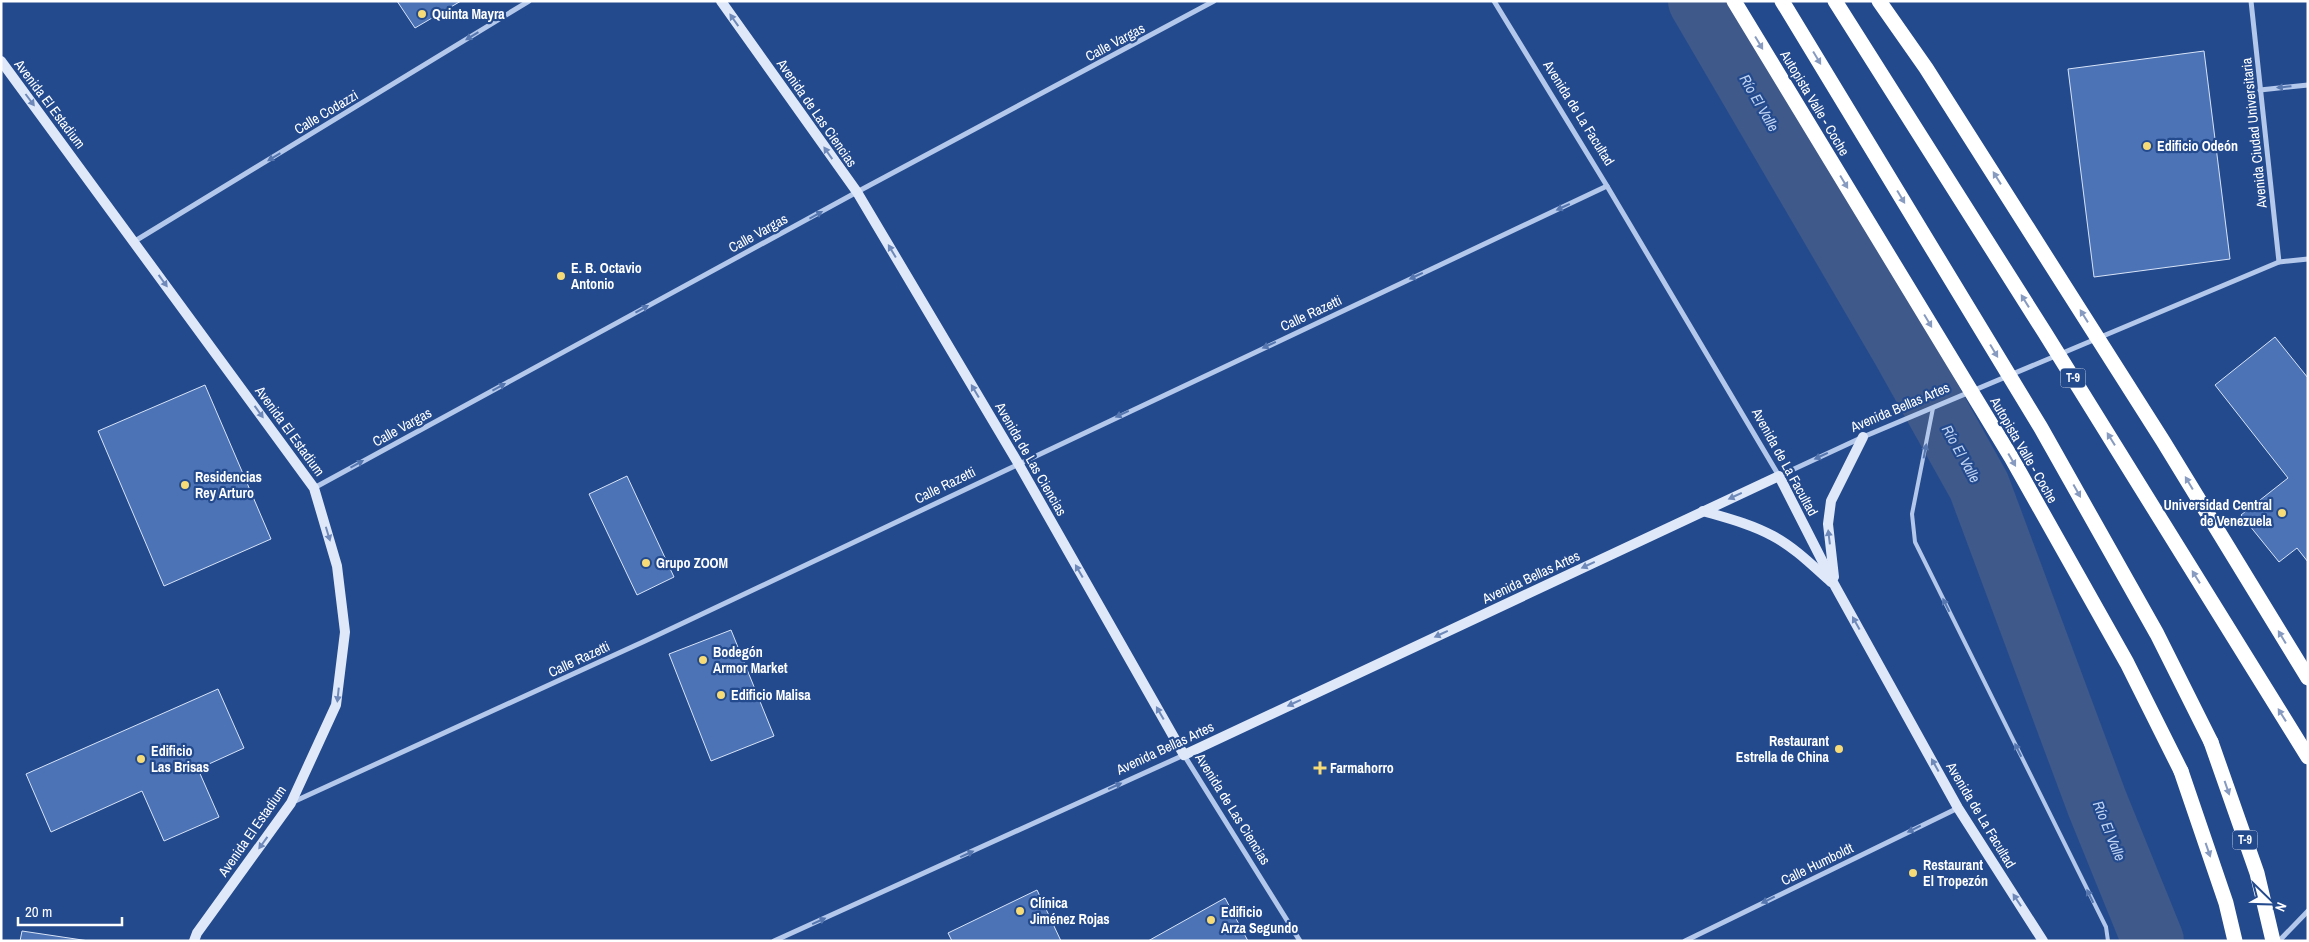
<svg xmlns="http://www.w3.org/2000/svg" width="2309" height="942" font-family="'Archivo Narrow',sans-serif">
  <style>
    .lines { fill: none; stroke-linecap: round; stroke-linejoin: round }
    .river { stroke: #3e598a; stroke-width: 62 }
    .building { fill: #4c73b5; stroke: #d8e4f8 }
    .lane { stroke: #b3c8eb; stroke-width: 4 }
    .street { stroke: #b3c8eb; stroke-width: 5 }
    .secondary { stroke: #dee8f9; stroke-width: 10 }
    .highway { stroke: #fff; stroke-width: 15 }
    .highway-bridge { stroke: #fff; stroke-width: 15 }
    .oneway { fill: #6e89b9 }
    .oneway2 { fill: #5676af }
    .oneway3 { fill: #879bc1 }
    .poi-dot { fill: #f6db76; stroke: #244a8e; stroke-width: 2 }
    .labels { text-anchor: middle; stroke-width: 4.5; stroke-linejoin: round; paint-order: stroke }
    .shield { fill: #244a8e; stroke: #bdc9dd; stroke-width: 1 }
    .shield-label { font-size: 12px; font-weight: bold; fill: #fff }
    .poi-label { font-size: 14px; font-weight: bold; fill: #fff; stroke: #244a8e; text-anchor: start }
    .street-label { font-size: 14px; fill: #fff; stroke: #244a8e }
    .water-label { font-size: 15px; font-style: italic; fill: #bfd3f2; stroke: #244a8e }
  </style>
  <rect width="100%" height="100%" fill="#244a8e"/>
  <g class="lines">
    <!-- river -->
    <path class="river" d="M 1699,1 L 1903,350 L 1979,486 L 2097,803 L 2153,941"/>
  </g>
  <!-- building -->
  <g class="building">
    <path d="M 397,1 L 461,1 L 415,28 Z"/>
    <path d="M 2204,51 L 2230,259 L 2094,277 L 2068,69 Z"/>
    <path d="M 2275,337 L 2308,378 L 2308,562 L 2297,548 L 2279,562 L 2241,515 L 2288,478 L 2215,385 Z"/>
    <path d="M 205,385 L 271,539 L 164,586 L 98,431 Z"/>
    <path d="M 627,476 L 674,577 L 637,595 L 589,494 Z"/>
    <path d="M 731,630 L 774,736 L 711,761 L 669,654 Z"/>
    <path d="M 218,689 L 244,748 L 198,769 L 219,817 L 164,841 L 142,791 L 51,832 L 26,774 Z"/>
    <path d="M 1037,890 L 1061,941 L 952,941 L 948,933 Z"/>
    <path d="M 1225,898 L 1248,941 L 1148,941 Z"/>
    <path d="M 22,931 L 89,941 L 20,941 Z"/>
  </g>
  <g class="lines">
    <!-- lane -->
    <path class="lane" d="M 1933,408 L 1912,514 L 1915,542 L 2106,927 L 2108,941"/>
    <!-- street -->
    <g class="street">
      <path d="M 1494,1 L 1607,186 L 1779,476 L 1863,437 L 2279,262 L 2308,259"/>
      <path d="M 2251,1 L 2279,262"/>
      <path d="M 2260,90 L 2308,85"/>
      <path d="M 135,241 L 529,1"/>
      <path d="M 314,488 L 857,192 L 1214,1"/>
      <path d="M 293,802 L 645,641 L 1607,186"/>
      <path d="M 774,941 L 1184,755 L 1300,941"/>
      <path d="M 1685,941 L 1958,808"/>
      <path d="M 2279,941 L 2308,911"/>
    </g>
    <!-- secondary -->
    <g class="secondary">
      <path d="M 721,1 L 857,192 L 1018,463 L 1184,755 L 1779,476 L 1835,586 L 1958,808 L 2043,941"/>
      <path d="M 1,61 L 314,488 L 337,566 L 345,632 L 336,705 L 291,803 L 197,933 L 194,941"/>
      <path d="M 1703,511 C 1727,518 1751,524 1773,536 C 1794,547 1813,566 1831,582"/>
      <path d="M 1834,577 L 1828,524 L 1831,501 L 1863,437"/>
    </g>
    <!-- highway -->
    <g class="highway">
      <path d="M 2211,742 L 2257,873 L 2273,941"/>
      <path d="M 2181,771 L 2226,903 L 2235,941"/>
    </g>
    <!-- highway-bridge -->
    <g class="highway-bridge">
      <path d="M 1734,1 L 2011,457 L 2127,663 L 2181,771"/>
      <path d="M 1782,1 L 2041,428 L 2157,634 L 2211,742"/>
      <path d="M 1835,1 L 2045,333 L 2308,757"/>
      <path d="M 1879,1 L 1926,68 L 2163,441 L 2308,678"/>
    </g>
  </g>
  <!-- one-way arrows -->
  <defs><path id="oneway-solid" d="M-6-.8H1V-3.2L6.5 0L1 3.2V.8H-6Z" transform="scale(1.25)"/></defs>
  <g class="oneway">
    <use href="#oneway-solid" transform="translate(734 20) rotate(-125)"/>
    <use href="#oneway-solid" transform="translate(30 100) rotate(53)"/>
    <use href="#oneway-solid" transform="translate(828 153) rotate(-125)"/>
    <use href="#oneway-solid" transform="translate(892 251) rotate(-121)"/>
    <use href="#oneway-solid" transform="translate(163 281) rotate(54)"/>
    <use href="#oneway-solid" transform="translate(975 391) rotate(-121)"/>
    <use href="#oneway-solid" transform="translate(259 412) rotate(54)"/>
    <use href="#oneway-solid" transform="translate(1735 496) rotate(155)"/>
    <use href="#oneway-solid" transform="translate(328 534) rotate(73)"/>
    <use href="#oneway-solid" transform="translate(1829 537) rotate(-97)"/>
    <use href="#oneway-solid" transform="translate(1588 565) rotate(155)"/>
    <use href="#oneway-solid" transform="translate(1079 571) rotate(-120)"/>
    <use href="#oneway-solid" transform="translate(1856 623) rotate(-119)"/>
    <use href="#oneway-solid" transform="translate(1441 634) rotate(155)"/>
    <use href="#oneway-solid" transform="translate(338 695) rotate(96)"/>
    <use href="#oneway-solid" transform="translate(1294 703) rotate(155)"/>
    <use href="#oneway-solid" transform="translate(1160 713) rotate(-120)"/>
    <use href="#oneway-solid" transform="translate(1935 765) rotate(-119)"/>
    <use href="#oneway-solid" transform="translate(263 843) rotate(126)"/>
    <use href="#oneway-solid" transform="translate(2017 900) rotate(-123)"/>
  </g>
  <g class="oneway2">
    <use href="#oneway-solid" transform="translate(472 36) rotate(149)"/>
    <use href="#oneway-solid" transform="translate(2284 87) rotate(174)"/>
    <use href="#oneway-solid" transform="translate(274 157) rotate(149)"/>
    <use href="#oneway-solid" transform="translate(1563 207) rotate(155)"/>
    <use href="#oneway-solid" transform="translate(816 215) rotate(-29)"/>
    <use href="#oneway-solid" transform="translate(1416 276) rotate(155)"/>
    <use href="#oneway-solid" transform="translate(642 309) rotate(-29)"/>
    <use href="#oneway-solid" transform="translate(1269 345) rotate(155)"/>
    <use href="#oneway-solid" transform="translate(499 387) rotate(-29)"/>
    <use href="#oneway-solid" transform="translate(1122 414) rotate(155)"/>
    <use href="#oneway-solid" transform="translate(1925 451) rotate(-79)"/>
    <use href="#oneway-solid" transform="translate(1821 456) rotate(155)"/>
    <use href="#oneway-solid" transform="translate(357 464) rotate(-29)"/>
    <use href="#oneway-solid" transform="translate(1946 605) rotate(-116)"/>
    <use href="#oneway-solid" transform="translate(2018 750) rotate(-116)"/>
    <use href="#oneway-solid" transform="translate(1115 786) rotate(-24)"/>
    <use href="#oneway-solid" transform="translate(1914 829) rotate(154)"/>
    <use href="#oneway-solid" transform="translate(967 854) rotate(-24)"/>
    <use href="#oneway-solid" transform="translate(2090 896) rotate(-116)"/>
    <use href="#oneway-solid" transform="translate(1768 900) rotate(154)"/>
    <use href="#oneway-solid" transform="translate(819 921) rotate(-24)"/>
  </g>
  <g class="oneway3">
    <use href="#oneway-solid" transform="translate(1759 43) rotate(59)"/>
    <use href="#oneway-solid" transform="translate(1817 58) rotate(59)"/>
    <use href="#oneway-solid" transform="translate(1997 178) rotate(-122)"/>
    <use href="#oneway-solid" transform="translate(1844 182) rotate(59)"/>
    <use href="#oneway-solid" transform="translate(1901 197) rotate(59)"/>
    <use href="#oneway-solid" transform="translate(2025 301) rotate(-122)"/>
    <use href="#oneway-solid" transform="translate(2084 316) rotate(-122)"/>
    <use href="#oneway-solid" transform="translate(1928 321) rotate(59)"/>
    <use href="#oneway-solid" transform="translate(1994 351) rotate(59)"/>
    <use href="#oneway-solid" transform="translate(2111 439) rotate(-122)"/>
    <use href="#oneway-solid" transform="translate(2012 460) rotate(60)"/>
    <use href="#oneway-solid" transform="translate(2189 483) rotate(-121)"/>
    <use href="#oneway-solid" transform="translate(2077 491) rotate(61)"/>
    <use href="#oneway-solid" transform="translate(2196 577) rotate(-122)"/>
    <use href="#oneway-solid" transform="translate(2282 637) rotate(-121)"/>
    <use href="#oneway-solid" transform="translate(2282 715) rotate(-122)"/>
    <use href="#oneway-solid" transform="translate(2227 788) rotate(71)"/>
    <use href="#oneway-solid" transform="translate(2208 850) rotate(71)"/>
  </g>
  <!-- markers -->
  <g class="poi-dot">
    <circle cx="422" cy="14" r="5"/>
    <circle cx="2147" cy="146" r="5"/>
    <circle cx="561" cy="276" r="5"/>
    <circle cx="185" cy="485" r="5"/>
    <circle cx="2282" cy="513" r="5"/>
    <circle cx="646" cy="563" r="5"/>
    <circle cx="703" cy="660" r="5"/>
    <circle cx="721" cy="695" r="5"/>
    <circle cx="1839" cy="749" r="5"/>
    <circle cx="141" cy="759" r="5"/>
    <path d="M1317.5 760.5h5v5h5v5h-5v5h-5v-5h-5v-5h5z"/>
    <circle cx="1913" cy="873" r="5"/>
    <circle cx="1020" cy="911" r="5"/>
    <circle cx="1211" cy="920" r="5"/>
  </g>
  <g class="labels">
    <!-- shield labels -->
    <g class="shield">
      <rect x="2060.5" y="368.5" width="25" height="19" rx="4"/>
      <rect x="2232.5" y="830.5" width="25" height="19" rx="4"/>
    </g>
    <g class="shield-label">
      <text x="2073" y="382">T-9</text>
      <text x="2245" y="844">T-9</text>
    </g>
    <!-- poi labels -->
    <g class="poi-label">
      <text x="432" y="19">Quinta Mayra</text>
      <text x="2157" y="151">Edificio Odeón</text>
      <text x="571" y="273">E. B. Octavio<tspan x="571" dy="16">Antonio</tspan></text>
      <text x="195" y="482">Residencias<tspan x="195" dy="16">Rey Arturo</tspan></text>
      <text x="2272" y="510" text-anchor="end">Universidad Central<tspan x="2272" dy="16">de Venezuela</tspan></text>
      <text x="656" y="568">Grupo ZOOM</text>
      <text x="713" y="657">Bodegón<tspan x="713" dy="16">Armor Market</tspan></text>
      <text x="731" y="700">Edificio Malisa</text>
      <text x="1829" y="746" text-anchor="end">Restaurant<tspan x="1829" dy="16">Estrella de China</tspan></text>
      <text x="151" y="756">Edificio<tspan x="151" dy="16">Las Brisas</tspan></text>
      <text x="1330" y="773">Farmahorro</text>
      <text x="1923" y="870">Restaurant<tspan x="1923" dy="16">El Tropezón</tspan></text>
      <text x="1030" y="908">Clínica<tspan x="1030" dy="16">Jiménez Rojas</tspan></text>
      <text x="1221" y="917">Edificio<tspan x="1221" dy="16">Arza Segundo</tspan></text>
    </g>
    <!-- street labels -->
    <g class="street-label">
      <text transform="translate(1115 42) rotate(-28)" y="5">Calle Vargas</text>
      <text transform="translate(1815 103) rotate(59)" y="5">Autopista Valle - Coche</text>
      <text transform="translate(50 104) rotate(53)" y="5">Avenida El Estadium</text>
      <text transform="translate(326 112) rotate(-31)" y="5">Calle Codazzi</text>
      <text transform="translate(817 113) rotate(55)" y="5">Avenida de Las Ciencias</text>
      <text transform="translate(1579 113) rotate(58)" y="5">Avenida de La Facultad</text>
      <text transform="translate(2254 133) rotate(-96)" y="5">Avenida Ciudad Universitaria</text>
      <text transform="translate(758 233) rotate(-29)" y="5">Calle Vargas</text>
      <text transform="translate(1311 313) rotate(-25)" y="5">Calle Razetti</text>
      <text transform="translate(1900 407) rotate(-23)" y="5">Avenida Bellas Artes</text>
      <text transform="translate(402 427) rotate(-29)" y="5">Calle Vargas</text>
      <text transform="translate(290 431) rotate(54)" y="5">Avenida El Estadium</text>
      <text transform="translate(2024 450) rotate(60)" y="5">Autopista Valle - Coche</text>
      <text transform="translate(1031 459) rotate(60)" y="5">Avenida de Las Ciencias</text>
      <text transform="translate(1785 462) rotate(61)" y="5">Avenida de La Facultad</text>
      <text transform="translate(945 485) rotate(-26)" y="5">Calle Razetti</text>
      <text transform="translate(1531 577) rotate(-25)" y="5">Avenida Bellas Artes</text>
      <text transform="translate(579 659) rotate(-25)" y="5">Calle Razetti</text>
      <text transform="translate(1165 748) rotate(-25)" y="5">Avenida Bellas Artes</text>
      <text transform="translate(1233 809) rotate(58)" y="5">Avenida de Las Ciencias</text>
      <text transform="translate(1981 815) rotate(59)" y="5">Avenida de La Facultad</text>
      <text transform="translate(252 831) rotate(-55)" y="5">Avenida El Estadium</text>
      <text transform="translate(1817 864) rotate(-26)" y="5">Calle Humboldt</text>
    </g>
    <!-- water labels -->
    <g class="water-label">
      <text transform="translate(1759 103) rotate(60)" y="5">Río El Valle</text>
      <text transform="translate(1961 454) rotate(61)" y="5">Río El Valle</text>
      <text transform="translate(2109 831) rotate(68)" y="5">Río El Valle</text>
    </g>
  </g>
  <!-- border -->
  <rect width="2309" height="942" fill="none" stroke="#ffffff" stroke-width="5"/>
  <!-- north arrow -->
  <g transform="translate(2269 902) rotate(113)" stroke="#244a8e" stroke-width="4" paint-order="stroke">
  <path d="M0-4L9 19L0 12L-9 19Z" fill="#ffffff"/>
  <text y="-8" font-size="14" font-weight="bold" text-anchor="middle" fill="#ffffff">N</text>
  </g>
  <!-- scale -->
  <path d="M18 917v8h104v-8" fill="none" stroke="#ffffff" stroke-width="2.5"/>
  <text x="25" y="917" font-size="15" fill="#ffffff" stroke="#244a8e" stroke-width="4" paint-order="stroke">20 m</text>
</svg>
